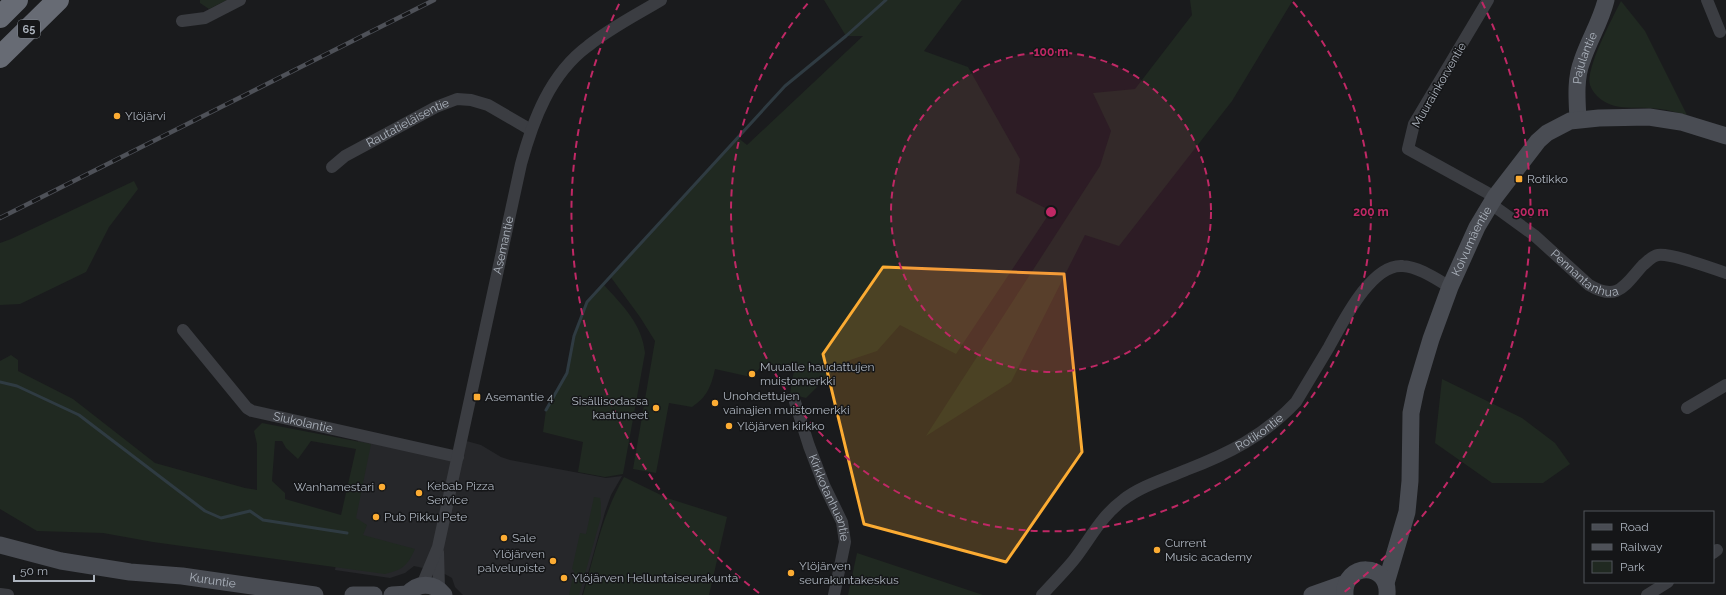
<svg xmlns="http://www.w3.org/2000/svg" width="1726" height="595" font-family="Raleway,sans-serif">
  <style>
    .built { fill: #26272a }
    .green { fill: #202921; fill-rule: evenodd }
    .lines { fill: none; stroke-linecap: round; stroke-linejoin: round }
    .stream { stroke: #2f3b42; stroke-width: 3 }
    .street { stroke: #3b3d42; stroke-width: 12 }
    .secondary { stroke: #494c53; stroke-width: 17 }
    .highway { stroke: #676b74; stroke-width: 22 }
    .rail-casing { stroke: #4e5158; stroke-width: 4.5 }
    .rail { stroke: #151618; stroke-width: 3; stroke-dasharray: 9; stroke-linecap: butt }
    .marked { fill: #fcac33; fill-opacity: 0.2; stroke: #fcac33; stroke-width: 3; stroke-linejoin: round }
    .ring { fill: none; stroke: #c02865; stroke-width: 2; stroke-dasharray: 7 5 }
    .poi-dot { fill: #fcac33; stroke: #151618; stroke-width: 1.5 }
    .labels { text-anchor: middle; stroke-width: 3; stroke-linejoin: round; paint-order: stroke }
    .shield { fill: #151618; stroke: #7f848c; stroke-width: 1 }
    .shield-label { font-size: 11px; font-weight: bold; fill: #acb3bd }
    .street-label { font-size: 12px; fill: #acb3bd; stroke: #151618 }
    .poi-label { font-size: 12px; fill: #acb3bd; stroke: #151618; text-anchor: start }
    .centre { fill: #c02865; stroke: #151618; stroke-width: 2 }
    .ring-label { font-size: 12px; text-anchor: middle; font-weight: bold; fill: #c02865; stroke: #151618; stroke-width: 3; stroke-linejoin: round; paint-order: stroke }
  </style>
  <rect width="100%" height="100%" fill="#1a1b1d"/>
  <!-- built -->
  <path class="built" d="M 359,436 L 459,458 L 463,440 L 481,445 L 501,457 L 510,460 L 606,478 L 622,476 L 611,495 L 605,512 L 582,595 L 463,595 L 455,587 L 452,578 L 441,572 L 414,566 L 405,573 L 390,578 L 335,570 Z"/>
  <!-- green -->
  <g class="green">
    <path d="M 200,0 L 227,0 L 209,9 L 200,3 Z"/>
    <path d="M 824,0 L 962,0 L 924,51 L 968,67 L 1020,159 L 1016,193 L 1051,211 L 956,354 L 900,325 L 877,351 L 847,361 L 829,375 L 806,398 L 790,394 L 794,370 L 764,364 L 751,377 L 715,369 C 711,387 707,397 692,407 L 669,403 L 656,473 L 633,469 L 655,341 L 640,317 L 610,276 L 737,137 L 747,145 L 863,36 L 846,36 Z"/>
    <path d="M 1190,0 L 1293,0 L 1232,101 L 1119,246 L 1085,235 L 1011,382 L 926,436 L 1100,166 L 1111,131 L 1093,93 L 1135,89 L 1192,15 Z"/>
    <path d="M 1621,1 L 1645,31 L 1687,115 C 1678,113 1669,110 1660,109 C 1645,107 1629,109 1615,106 C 1604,103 1594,96 1590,85 C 1585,69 1613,17 1621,1 Z"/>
    <path d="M 134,181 L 138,189 L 109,227 L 86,272 L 20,304 L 0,305 L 0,243 L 11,239 Z"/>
    <path d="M 604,285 C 623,306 642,324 645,353 L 623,474 L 605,477 L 578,472 L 583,442 L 543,432 L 546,410 L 567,373 L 574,336 L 587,302 Z"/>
    <path d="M 11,355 L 18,360 L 18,371 L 73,399 L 155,463 L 245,488 L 257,490 L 257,444 L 254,431 L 262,423 L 371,444 L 356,518 L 367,525 L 363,535 L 415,549 C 407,566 404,569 385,574 L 153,542 L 103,533 L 37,531 L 0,509 L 0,361 ZM 275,441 L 282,441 L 286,448 L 298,459 L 311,441 L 356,449 L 341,515 L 285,499 L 285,493 L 272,481 Z"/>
    <path d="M 1442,379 L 1522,418 L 1555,443 L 1570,464 L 1543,483 L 1492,483 L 1435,443 Z"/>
    <path d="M 624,477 L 667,498 L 727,517 L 709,595 L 583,595 C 594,555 603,513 624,477 Z"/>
    <path d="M 594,497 L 600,498 L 601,504 L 601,517 L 579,595 L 569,595 L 574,571 L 572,569 L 580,533 L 586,534 Z"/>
    <path d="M 857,553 L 983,595 L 848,595 Z"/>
  </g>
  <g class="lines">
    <!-- stream -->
    <g class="stream">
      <path d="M 0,382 L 17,386 L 79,415 L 205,511 L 221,518 L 250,511 L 263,520 L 347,533"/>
      <path d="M 546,410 L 567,373 L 574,336 L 587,302 L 785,86 L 846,36 L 886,0"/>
    </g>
    <!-- street -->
    <g class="street">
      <path d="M 1488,0 L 1414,124 L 1408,149 L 1495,197"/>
      <path d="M 1707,0 L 1720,32"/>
      <path d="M 182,21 L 205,18 L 240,0"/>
      <path id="s1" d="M 332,167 L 345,156 L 436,107 L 457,99 L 471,100 L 488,105 L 531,130"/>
      <path id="s2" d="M 1491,204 L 1534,235 L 1589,285 C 1618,302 1624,286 1643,265 C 1648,261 1652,256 1658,255 C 1671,253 1711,268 1726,273"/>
      <path id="s3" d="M 183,330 L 247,408 L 252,411 L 458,457"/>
      <path id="s4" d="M 795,402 L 809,446 L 824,485 L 842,522 L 845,542 L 834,595"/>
      <path d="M 1687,408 L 1726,385"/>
      <path d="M 438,552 L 439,589"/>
      <path d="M 1713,553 L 1717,550"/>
      <path id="s5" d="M 422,585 L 438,547 L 521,164 C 533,120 550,74 588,46 C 610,28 636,15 661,0"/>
      <path d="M 0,594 L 8,595"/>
      <path id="s6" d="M 1042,595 C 1052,584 1063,573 1073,561 C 1089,541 1101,516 1123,500 C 1141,486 1165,479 1186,470 C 1228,454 1264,436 1296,402 C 1307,384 1318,365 1329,347 C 1342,324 1371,263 1403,266 C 1419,267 1436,279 1450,287"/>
      <path d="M 1647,595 L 1668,582"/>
    </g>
    <!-- secondary -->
    <g class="secondary">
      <path id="s7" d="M 1578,119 C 1577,100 1575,79 1582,61 C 1589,40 1601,21 1606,0"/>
      <path id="s8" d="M 0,545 L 61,561 L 130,572 L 182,576 L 315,595"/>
      <path id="s9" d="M 1386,583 L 1407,512 L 1410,481 L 1411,413 L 1416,389 L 1431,339 L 1450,287 L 1477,227 L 1495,197 L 1538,141 L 1547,133 L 1570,121 L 1599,118 L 1649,117 L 1681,122 L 1726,136"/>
      <path d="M 353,595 L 374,595"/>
      <path d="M 392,595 L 408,594"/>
      <path d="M 407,595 C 417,582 434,582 444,595"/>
      <path d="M 1312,595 L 1346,583"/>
      <path d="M 1345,595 C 1343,561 1390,562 1387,595"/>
    </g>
    <!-- highway -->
    <g class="highway">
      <path d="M 0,17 L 17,0"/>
      <path d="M 0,57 L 58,0"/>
    </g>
    <!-- rail casing -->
    <g class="rail-casing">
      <path id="rail" d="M 0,218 L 434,0"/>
    </g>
    <!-- rail -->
    <use href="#rail" class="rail"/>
  </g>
  <!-- marked area -->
  <path class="marked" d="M 883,267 L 1064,274 L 1082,452 L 1006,562 L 864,524 L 823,354 Z"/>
  <!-- distance rings -->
  <circle cx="1051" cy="212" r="160" fill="#c02865" fill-opacity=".12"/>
  <g class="ring">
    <circle cx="1051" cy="212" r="160"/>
    <path d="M1293 2A320 320 0 1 1 809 2"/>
    <path d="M759 593A480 480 0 0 1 620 2M1482 2A480 480 0 0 1 1343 593"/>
  </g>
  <!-- markers -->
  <g class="poi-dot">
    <circle cx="117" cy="116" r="4"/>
    <rect x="1515" y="175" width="8" height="8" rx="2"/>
    <circle cx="752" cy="374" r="4"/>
    <rect x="473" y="393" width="8" height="8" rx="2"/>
    <circle cx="715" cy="403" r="4"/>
    <circle cx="656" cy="408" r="4"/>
    <circle cx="729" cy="426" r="4"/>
    <circle cx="382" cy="487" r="4"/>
    <circle cx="419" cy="493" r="4"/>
    <circle cx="376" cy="517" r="4"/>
    <circle cx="504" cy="538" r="4"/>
    <circle cx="1157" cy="550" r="4"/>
    <circle cx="553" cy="561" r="4"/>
    <circle cx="791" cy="573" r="4"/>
    <circle cx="564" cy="578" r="4"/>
  </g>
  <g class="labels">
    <!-- shield labels -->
    <rect class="shield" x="18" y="20" width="22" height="18" rx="3"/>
    <g class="shield-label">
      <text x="29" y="33">65</text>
    </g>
    <!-- street labels -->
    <g class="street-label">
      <text dy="4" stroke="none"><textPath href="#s7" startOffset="62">Pajulantie</textPath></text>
      <text transform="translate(1439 85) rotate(-60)" y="4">Muurainkorventie</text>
      <text dy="4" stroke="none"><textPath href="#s1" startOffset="88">Rautatieläisentie</textPath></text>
      <text dy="4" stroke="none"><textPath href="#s9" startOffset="356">Koivumäentie</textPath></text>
      <text dy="4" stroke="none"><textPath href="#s5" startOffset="350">Asemantie</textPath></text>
      <text dy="4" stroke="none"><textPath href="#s2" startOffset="118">Pennantanhua</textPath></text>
      <text dy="4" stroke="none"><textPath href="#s3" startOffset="159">Siukolantie</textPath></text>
      <text dy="4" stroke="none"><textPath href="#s6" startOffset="278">Rotikontie</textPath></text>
      <text dy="4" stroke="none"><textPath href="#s4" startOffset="102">Kirkkotanhuantie</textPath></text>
      <text dy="4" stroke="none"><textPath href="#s8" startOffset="216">Kuruntie</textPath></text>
    </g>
    <!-- poi labels -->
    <g class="poi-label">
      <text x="125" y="120">Ylöjärvi</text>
      <text x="1527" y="183">Rotikko</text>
      <text x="760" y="371">Muualle haudattujen<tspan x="760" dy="14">muistomerkki</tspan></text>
      <text x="723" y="400">Unohdettujen<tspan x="723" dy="14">vainajien muistomerkki</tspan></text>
      <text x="485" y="401">Asemantie 4</text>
      <text x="648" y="405" text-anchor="end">Sisällisodassa<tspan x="648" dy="14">kaatuneet</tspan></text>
      <text x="737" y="430">Ylöjärven kirkko</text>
      <text x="427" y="490">Kebab Pizza<tspan x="427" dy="14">Service</tspan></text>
      <text x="374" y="491" text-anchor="end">Wanhamestari</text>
      <text x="384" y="521">Pub Pikku Pete</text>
      <text x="512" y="542">Sale</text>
      <text x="1165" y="547">Current<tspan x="1165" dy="14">Music academy</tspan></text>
      <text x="545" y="558" text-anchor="end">Ylöjärven<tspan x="545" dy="14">palvelupiste</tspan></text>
      <text x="799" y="570">Ylöjärven<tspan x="799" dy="14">seurakuntakeskus</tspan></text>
      <text x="572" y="582">Ylöjärven Helluntaiseurakunta</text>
    </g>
  </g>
  <circle cx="1051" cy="212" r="6" class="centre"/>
  <g class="ring-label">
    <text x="1051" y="56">100 m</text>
    <text x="1371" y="216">200 m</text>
    <text x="1531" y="216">300 m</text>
  </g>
  <!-- legend -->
  <rect x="1584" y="511" width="130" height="72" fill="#151618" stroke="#51555a"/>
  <rect x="1592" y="524" width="20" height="6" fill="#494c53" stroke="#51555a"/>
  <text x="1620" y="531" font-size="12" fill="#acb3bd">Road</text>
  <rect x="1592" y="544" width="20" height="6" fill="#4e5158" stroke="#51555a"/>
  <text x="1620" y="551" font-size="12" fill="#acb3bd">Railway</text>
  <rect x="1592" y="561" width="20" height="12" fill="#202921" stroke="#51555a"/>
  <text x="1620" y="571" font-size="12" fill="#acb3bd">Park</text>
  <!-- scale -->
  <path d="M14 575v6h80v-6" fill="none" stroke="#acb3bd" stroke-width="2"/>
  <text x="20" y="575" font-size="12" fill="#acb3bd" stroke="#151618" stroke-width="3" paint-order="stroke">50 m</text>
</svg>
